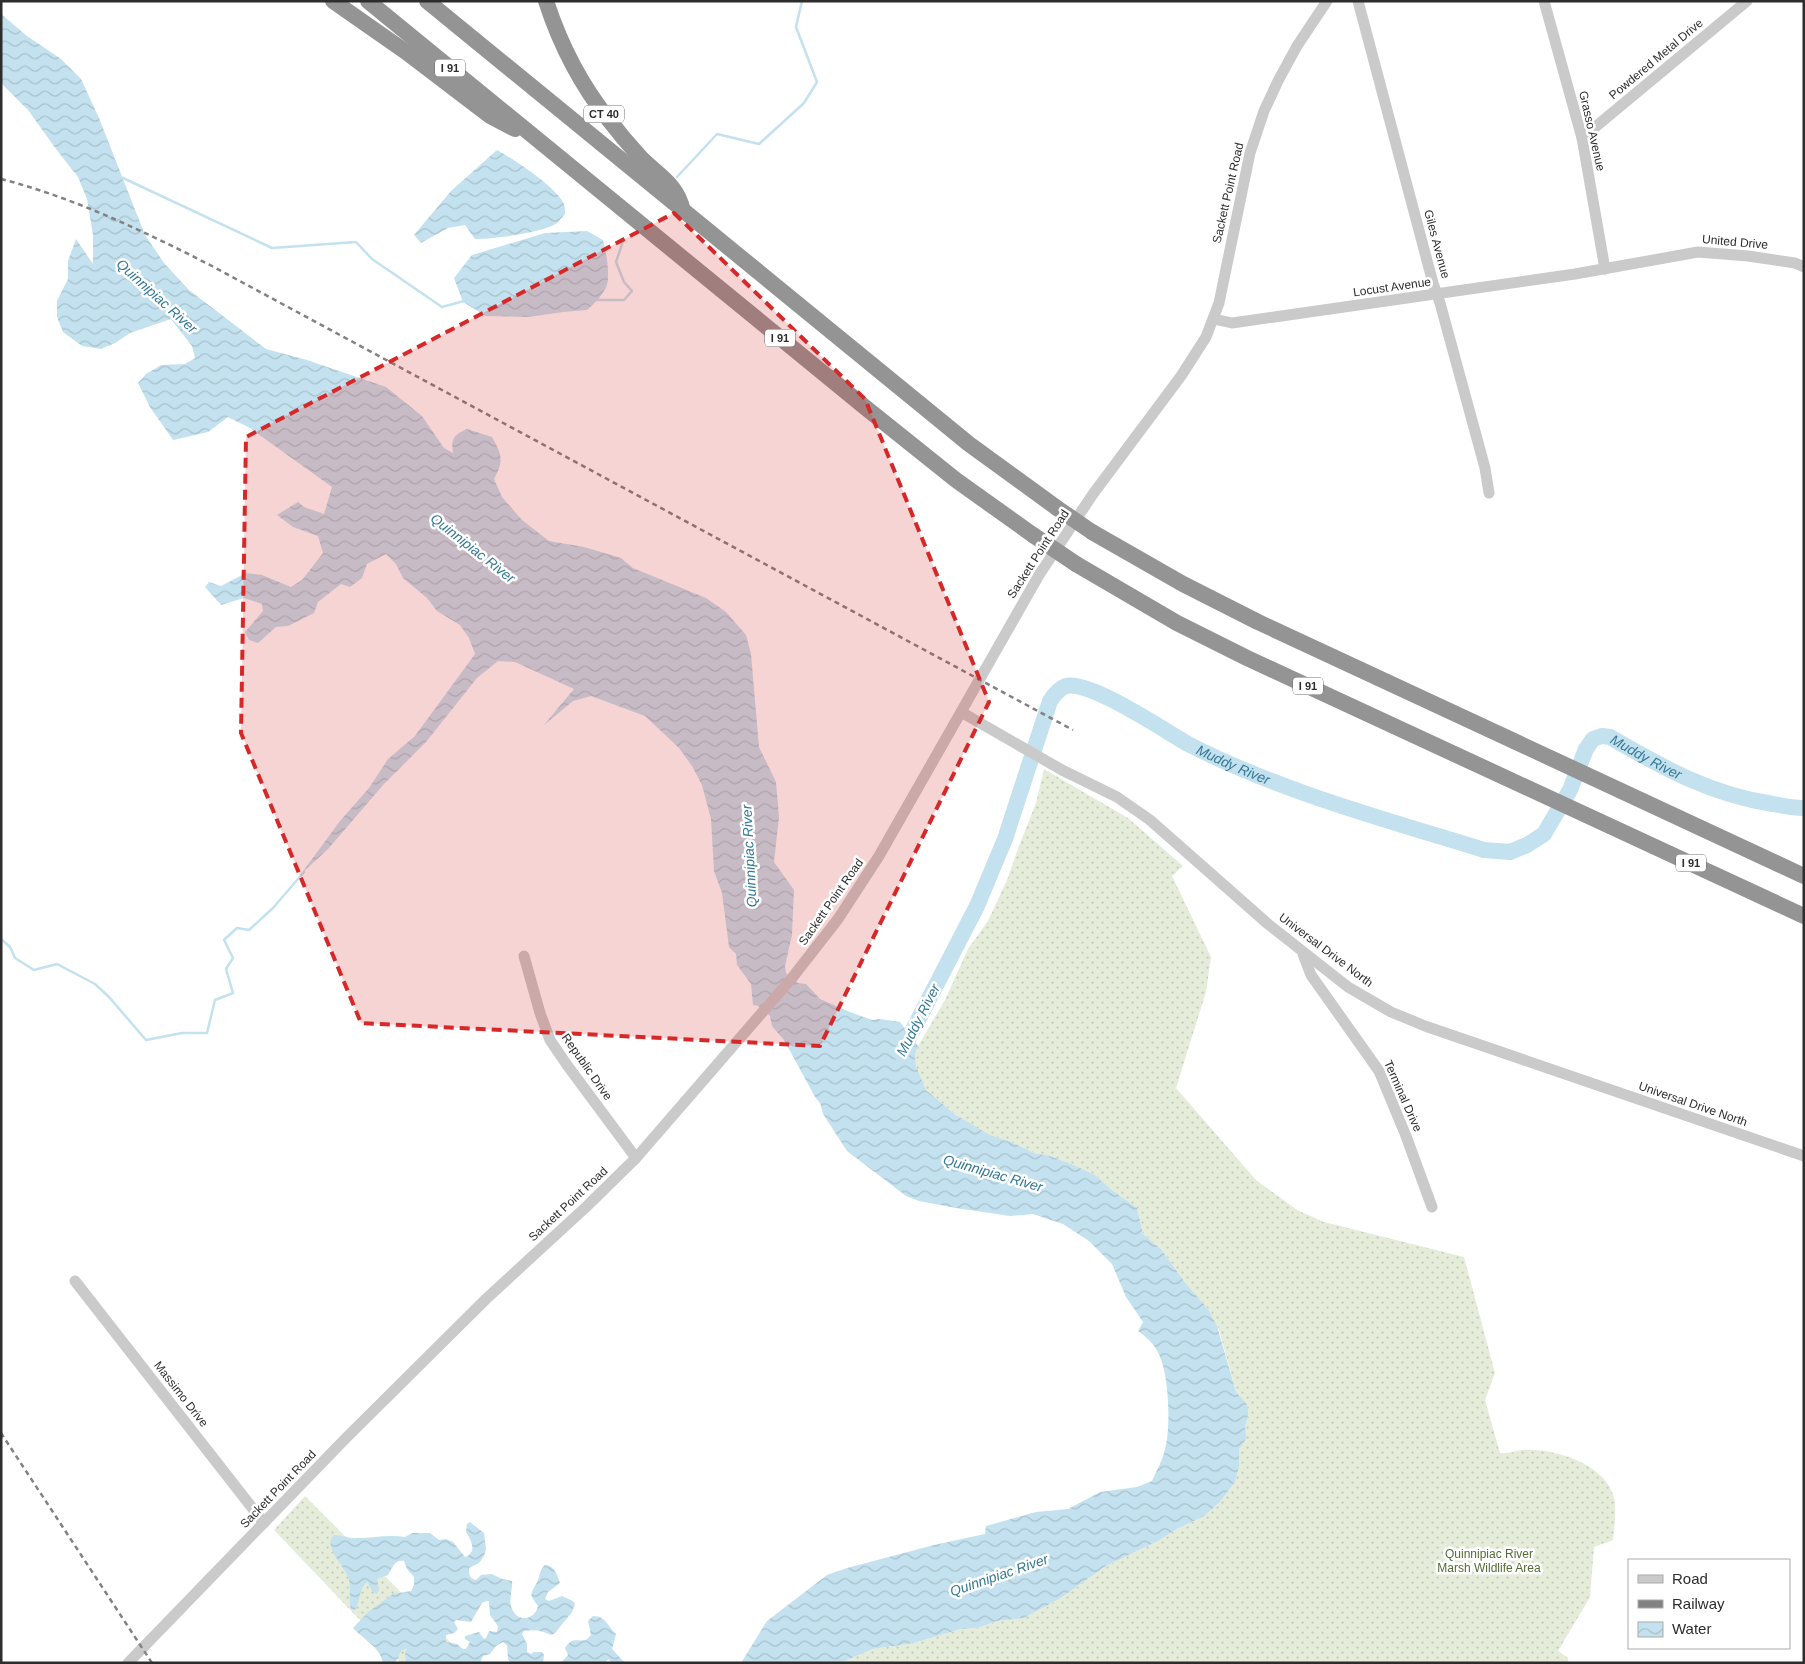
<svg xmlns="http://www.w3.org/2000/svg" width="1805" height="1664" font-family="Helvetica,sans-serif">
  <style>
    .grass { fill: url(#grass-dots) }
    .water { fill: url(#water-waves); fill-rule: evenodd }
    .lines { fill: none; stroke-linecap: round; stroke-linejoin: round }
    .stream { stroke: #c3e1ee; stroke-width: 2.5 }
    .river { stroke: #c3e1ee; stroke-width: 16 }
    .minor { stroke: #cacaca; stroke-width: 11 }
    .highway { stroke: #949494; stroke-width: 16 }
    .rail { stroke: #828282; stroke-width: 2.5; stroke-dasharray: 5 4; stroke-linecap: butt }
    .highway-bridge { stroke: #949494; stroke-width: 16 }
    .marked { fill: #d62828; fill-opacity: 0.2; stroke: #d62828; stroke-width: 4; stroke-dasharray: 10 6; stroke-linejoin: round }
    .labels { text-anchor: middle; stroke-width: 5; stroke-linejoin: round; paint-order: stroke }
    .shield { fill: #fff; stroke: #6c6c6c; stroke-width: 1 }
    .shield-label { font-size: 11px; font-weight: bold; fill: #2d2d2d }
    .street-label { font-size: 12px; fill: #2d2d2d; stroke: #fff }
    .park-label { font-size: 12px; fill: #556c37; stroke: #fff }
    .water-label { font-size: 14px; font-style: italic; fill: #357995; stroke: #fff }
  </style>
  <defs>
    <pattern id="grass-dots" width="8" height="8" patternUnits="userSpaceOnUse" patternTransform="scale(1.25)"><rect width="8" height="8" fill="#e5ecd9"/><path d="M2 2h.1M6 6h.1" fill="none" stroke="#c5cbbb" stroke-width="1.8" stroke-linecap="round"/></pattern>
    <pattern id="water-waves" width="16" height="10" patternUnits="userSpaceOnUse" patternTransform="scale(1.25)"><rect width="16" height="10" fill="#c3e1ee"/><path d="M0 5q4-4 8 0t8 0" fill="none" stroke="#a8c1cc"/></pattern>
  </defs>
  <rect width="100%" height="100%" fill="#fff"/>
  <!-- grass -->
  <g class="grass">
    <path d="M 1044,769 L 1128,818 L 1183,866 L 1172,876 L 1211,957 L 1206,992 L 1176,1088 L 1256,1180 L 1297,1210 L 1324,1222 L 1464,1257 L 1495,1373 L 1485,1400 L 1500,1453 C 1510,1454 1513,1451 1522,1450 C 1552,1447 1607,1464 1614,1498 C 1617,1511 1614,1527 1613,1540 L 1594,1547 L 1590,1597 L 1558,1651 L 1567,1657 L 1569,1663 L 840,1663 L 873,1649 L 914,1643 L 961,1629 L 978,1628 L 997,1621 L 1024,1618 L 1061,1598 L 1106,1566 L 1160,1540 L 1175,1530 L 1204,1516 L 1220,1502 L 1235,1482 L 1239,1467 L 1239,1449 L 1245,1439 L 1245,1427 L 1248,1416 L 1244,1401 L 1236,1392 L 1219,1330 L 1208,1309 L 1184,1281 L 1161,1249 L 1143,1234 L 1137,1208 L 1112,1190 L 1095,1175 L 1074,1165 L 1050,1156 L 1034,1153 L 1016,1144 L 987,1134 L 961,1119 L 926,1090 L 916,1066 L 915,1055 L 918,1046 L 945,1000 L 968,949 L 988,921 L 1007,880 L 1019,846 L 1036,803 Z"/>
    <path d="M 305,1496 L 471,1663 L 401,1663 L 274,1530 Z"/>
  </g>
  <!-- water -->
  <g class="water">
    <path d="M 1,14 L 27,36 L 61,59 L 81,79 L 99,118 L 145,235 L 164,263 L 189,290 L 266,349 L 307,360 L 386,387 L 422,416 L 444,448 L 453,453 C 451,439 453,435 467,429 L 492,437 C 502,455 504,460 494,479 L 502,497 L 522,520 L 549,541 L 584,547 L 621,558 L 633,568 L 706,598 L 726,612 L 746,635 L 751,654 L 759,747 L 776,782 L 779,817 L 774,862 L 794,890 L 792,935 L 785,966 L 786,973 L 798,983 L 806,984 L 820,999 L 850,1012 L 872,1020 L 879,1019 L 900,1022 L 918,1046 L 915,1055 L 916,1066 L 926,1090 L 956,1115 L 988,1134 L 1016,1144 L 1034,1153 L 1050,1156 L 1074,1165 L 1095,1175 L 1112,1190 L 1137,1208 L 1143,1234 L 1161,1249 L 1184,1281 L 1208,1309 L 1217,1326 L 1236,1392 L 1246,1403 L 1248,1409 L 1248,1416 L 1245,1427 L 1246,1439 L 1239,1449 L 1239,1467 L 1235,1482 L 1220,1502 L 1204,1516 L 1175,1530 L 1160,1540 L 1106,1566 L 1061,1598 L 1024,1618 L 997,1621 L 978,1628 L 961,1629 L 914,1643 L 873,1649 L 840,1663 L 741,1663 L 767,1621 L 827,1575 L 847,1568 L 934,1545 L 985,1534 L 986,1526 L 1036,1512 L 1068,1509 L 1100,1492 L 1137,1487 L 1152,1481 C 1156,1471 1163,1460 1165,1449 C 1171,1428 1169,1377 1160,1357 C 1156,1346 1148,1338 1138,1331 L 1143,1322 L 1126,1297 L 1112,1264 L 1089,1241 L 1063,1224 L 1033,1214 L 1010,1216 L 956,1208 L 919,1201 L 906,1196 L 847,1151 L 823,1114 L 820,1103 L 815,1097 L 784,1040 L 772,1026 L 770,1016 L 758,1006 L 753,1005 L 751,984 L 737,965 L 736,954 L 729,947 L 722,893 L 714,871 L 711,819 L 702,785 L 692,766 L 679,748 L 645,716 L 591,696 L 573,701 L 543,726 L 574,689 L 515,662 L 498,661 L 477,678 L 426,742 L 384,784 L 328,849 L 301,874 L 340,821 L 369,788 L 388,759 L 415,736 L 475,654 L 469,638 L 460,625 L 437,611 L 427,598 L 403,578 L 396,564 L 386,554 L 367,564 L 362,578 L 350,587 L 341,584 L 318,602 L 314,613 L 288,626 L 276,627 L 258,643 L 249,640 L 245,632 L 263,611 L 262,604 L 244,598 L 221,605 L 205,587 L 209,582 L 221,586 L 246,573 L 262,575 L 291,587 L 302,580 L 323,553 L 318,536 L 293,527 L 277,515 L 298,502 L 304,507 L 324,514 L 332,487 L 250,428 L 228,417 L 208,432 L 173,440 L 150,407 L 138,383 L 146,374 L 161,365 L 185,364 L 195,358 L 192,346 L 171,319 L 130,333 L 115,343 L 101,349 L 82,346 L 63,332 L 57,317 L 57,301 L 68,279 L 68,261 L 76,239 L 93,264 L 93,235 L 87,199 L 78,177 L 56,149 L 28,110 L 1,83 Z"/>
    <path d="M 497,150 C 516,161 552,184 563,202 C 565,205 565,210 565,214 C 563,216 560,220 557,223 C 542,233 494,239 475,239 L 465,225 L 448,228 L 421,243 L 414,235 L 451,191 Z"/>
    <path d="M 587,231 L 603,240 C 606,252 610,272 607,285 C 604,294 594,304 587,310 L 563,312 L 529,317 L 486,316 L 463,302 L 454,278 L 472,255 L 545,233 Z"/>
    <path d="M 470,1522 L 484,1533 L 486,1549 L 484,1556 L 479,1563 L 469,1568 C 469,1575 469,1578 476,1580 L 481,1575 L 492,1574 L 502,1579 L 512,1581 C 513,1590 508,1601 512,1609 C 518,1623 535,1620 538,1606 C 527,1592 532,1594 538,1580 C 540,1575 540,1569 545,1565 C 555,1566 557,1575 560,1583 L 548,1592 L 545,1599 L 549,1601 L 562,1596 L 573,1601 L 575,1604 L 572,1612 L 555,1633 L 551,1635 C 543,1631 534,1629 524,1631 L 522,1634 L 527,1644 L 527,1652 L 531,1654 L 534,1652 L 542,1652 L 544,1655 L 543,1663 L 511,1663 L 508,1659 L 507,1645 L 503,1642 L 496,1646 L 490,1654 L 483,1656 L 480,1663 L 406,1663 L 405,1654 L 407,1648 L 401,1651 L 395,1663 L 383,1663 C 380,1647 363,1639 353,1628 L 368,1612 L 393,1594 L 411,1591 L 414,1585 L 414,1577 L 407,1569 L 404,1561 C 395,1559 392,1568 388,1575 L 377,1579 L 379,1590 L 377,1594 L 373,1592 L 367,1582 C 358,1589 361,1602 355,1610 L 351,1609 C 348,1599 352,1586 348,1577 C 343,1565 331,1555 330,1541 L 334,1535 C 342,1535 350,1539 358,1538 C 374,1538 389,1534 405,1537 L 412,1533 L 430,1533 L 439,1540 L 446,1539 L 453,1542 L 465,1557 C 478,1552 471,1540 466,1532 L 467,1524 ZM 486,1601 L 489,1601 L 490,1615 L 498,1626 L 497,1632 L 489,1631 L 486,1638 L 484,1639 L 479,1632 L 465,1636 L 465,1639 L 470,1642 L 466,1649 L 463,1649 L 457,1644 L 446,1642 L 446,1635 L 454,1633 L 458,1629 L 454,1622 L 456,1620 L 471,1622 L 482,1603 Z"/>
    <path d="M 593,1616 C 606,1616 608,1627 616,1634 L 612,1649 L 625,1663 L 611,1663 L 609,1659 L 606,1661 L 607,1663 L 561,1663 L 568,1655 L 565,1648 C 573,1636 575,1642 586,1640 L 591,1635 L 588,1621 Z"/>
  </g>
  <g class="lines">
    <!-- stream -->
    <g class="stream">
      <path d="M 677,177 L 717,134 L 759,144 L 804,103 L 817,82 L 796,27 L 802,1"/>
      <path d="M 121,178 L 123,178 L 272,248 L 356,242 L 372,259 L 442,307 L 464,301"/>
      <path d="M 595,300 L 624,300 L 632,291 L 624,282 L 616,262 L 623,241"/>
      <path d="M 1,939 L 10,947 L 15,958 L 34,970 L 57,964 L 95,984 L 109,997 L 146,1040 L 182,1033 L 207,1033 L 215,1000 L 233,993 L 226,969 L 233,958 L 224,940 L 237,928 L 249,930 L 273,908 L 304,872"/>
    </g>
    <!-- river -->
    <path class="river" id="s1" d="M 901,1053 L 977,906 L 1005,839 L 1050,701 C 1054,695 1059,688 1066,686 C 1090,680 1165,731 1188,744 C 1282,792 1384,819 1484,850 L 1510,852 L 1527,845 L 1544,834 L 1570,790 L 1586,749 L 1593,739 L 1602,736 L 1610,737 C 1663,768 1712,795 1773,804 C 1783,806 1794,808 1804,808"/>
    <!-- minor -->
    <g class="minor">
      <path d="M 1358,1 L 1433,283 L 1440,303 L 1485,468 L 1489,493"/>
      <path d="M 1544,1 L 1582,138 L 1605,269"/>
      <path d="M 1582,138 L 1747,1"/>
      <path d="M 1214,319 L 1232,323 L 1575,274 L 1698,252 L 1748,256 L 1795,263 L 1804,267"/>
      <path d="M 961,712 L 1062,770 L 1117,797 L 1150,820 L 1268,924 L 1348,987 L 1391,1012 L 1425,1026 L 1804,1156"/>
      <path d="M 1303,954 L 1311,975 L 1379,1071 L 1406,1136 L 1432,1207"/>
      <path d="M 524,956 L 540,1013 L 550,1040 L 567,1065 L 636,1158"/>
      <path d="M 75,1281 L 264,1523"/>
      <path d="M 128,1663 L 345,1439 L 486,1299 L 586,1207 L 636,1158 L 792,978 L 838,919 L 879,856 L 1039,575 L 1093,494 L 1181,376 L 1206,337 L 1219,303 L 1250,153 L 1264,111 L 1278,81 L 1297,46 L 1327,1"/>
    </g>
    <!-- highway -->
    <g class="highway">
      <path d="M 333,1 L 406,52 L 490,116 L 515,129"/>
      <path d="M 368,1 L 866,408 L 956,480 L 1033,535"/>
      <path d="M 427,1 L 969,444 L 1057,508"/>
      <path d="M 546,1 C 560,44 581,85 609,120 C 619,133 630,146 641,158 C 660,177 677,184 683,211"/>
      <path d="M 1092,532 L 1183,584 L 1258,622 L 1804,876"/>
      <path d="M 1076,564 L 1177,623 L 1247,658 L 1804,916"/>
    </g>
    <!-- rail -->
    <g class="rail">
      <path d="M 1,179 C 75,198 143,231 210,265 L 1073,730"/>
      <path d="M 1,1433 L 152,1663"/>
    </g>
    <!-- highway-bridge -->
    <g class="highway-bridge">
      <path d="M 1057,508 L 1092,532"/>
      <path d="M 1033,535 L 1076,564"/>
    </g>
  </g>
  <!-- marked area -->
  <path class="marked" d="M 674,213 L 865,399 L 989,702 L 820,1046 L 361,1023 L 241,733 L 246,437 Z"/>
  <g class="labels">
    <!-- shield labels -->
    <g class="shield">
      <rect x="435" y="59.5" width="30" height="17" rx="4"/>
      <rect x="584" y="105.5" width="40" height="17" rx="4"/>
      <rect x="765" y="329.5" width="30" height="17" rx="4"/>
      <rect x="1293" y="677.5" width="30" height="17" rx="4"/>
      <rect x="1676" y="854.5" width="30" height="17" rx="4"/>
    </g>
    <g class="shield-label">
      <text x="450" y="72">I 91</text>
      <text x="604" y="118">CT 40</text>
      <text x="780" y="342">I 91</text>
      <text x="1308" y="690">I 91</text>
      <text x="1691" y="867">I 91</text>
    </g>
    <!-- street labels -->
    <g class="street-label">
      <text transform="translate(1656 59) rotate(-40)" y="4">Powdered Metal Drive</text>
      <text transform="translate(1592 131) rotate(77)" y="4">Grasso Avenue</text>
      <text transform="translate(1228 193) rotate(-77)" y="4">Sackett Point Road</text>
      <text transform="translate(1735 242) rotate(5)" y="4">United Drive</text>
      <text transform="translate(1437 244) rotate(75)" y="4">Giles Avenue</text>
      <text transform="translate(1392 287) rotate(-8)" y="4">Locust Avenue</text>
      <text transform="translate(1038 554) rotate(-57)" y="4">Sackett Point Road</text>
      <text transform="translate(831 902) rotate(-55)" y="4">Sackett Point Road</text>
      <text transform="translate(1326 950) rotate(37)" y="4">Universal Drive North</text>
      <text transform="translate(587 1067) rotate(55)" y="4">Republic Drive</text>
      <text transform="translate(1403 1096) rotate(66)" y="4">Terminal Drive</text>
      <text transform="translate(1693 1104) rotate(19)" y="4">Universal Drive North</text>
      <text transform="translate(568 1204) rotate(-43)" y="4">Sackett Point Road</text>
      <text transform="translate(181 1394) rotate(52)" y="4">Massimo Drive</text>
      <text transform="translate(278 1489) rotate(-46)" y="4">Sackett Point Road</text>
    </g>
    <!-- park labels -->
    <g class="park-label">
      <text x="1489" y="1558">Quinnipiac River<tspan x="1489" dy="14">Marsh Wildlife Area</tspan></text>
    </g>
    <!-- water labels -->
    <g class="water-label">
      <text transform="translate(157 296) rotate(42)" y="5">Quinnipiac River</text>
      <text transform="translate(473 548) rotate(38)" y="5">Quinnipiac River</text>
      <text dy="5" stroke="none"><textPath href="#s1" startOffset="1088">Muddy River</textPath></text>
      <text dy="5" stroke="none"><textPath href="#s1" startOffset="592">Muddy River</textPath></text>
      <text transform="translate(749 856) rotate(-93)" y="5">Quinnipiac River</text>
      <text transform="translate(918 1020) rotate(-63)" y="5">Muddy River</text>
      <text transform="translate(993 1173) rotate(16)" y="5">Quinnipiac River</text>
      <text transform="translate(999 1575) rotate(-19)" y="5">Quinnipiac River</text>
    </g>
  </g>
  <!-- border -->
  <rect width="1805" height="1664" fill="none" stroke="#2d2d2d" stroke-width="5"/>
  <!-- legend -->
  <rect x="1628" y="1559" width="162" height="90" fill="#ffffff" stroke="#ababab"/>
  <rect x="1638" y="1575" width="25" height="8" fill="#cacaca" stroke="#ababab"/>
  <text x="1672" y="1584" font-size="15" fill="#2d2d2d">Road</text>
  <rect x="1638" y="1600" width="25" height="8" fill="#828282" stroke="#ababab"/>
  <text x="1672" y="1609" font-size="15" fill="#2d2d2d">Railway</text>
  <rect x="1638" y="1622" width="25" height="15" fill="url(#water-waves)" stroke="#ababab"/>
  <text x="1672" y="1634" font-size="15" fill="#2d2d2d">Water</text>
</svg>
